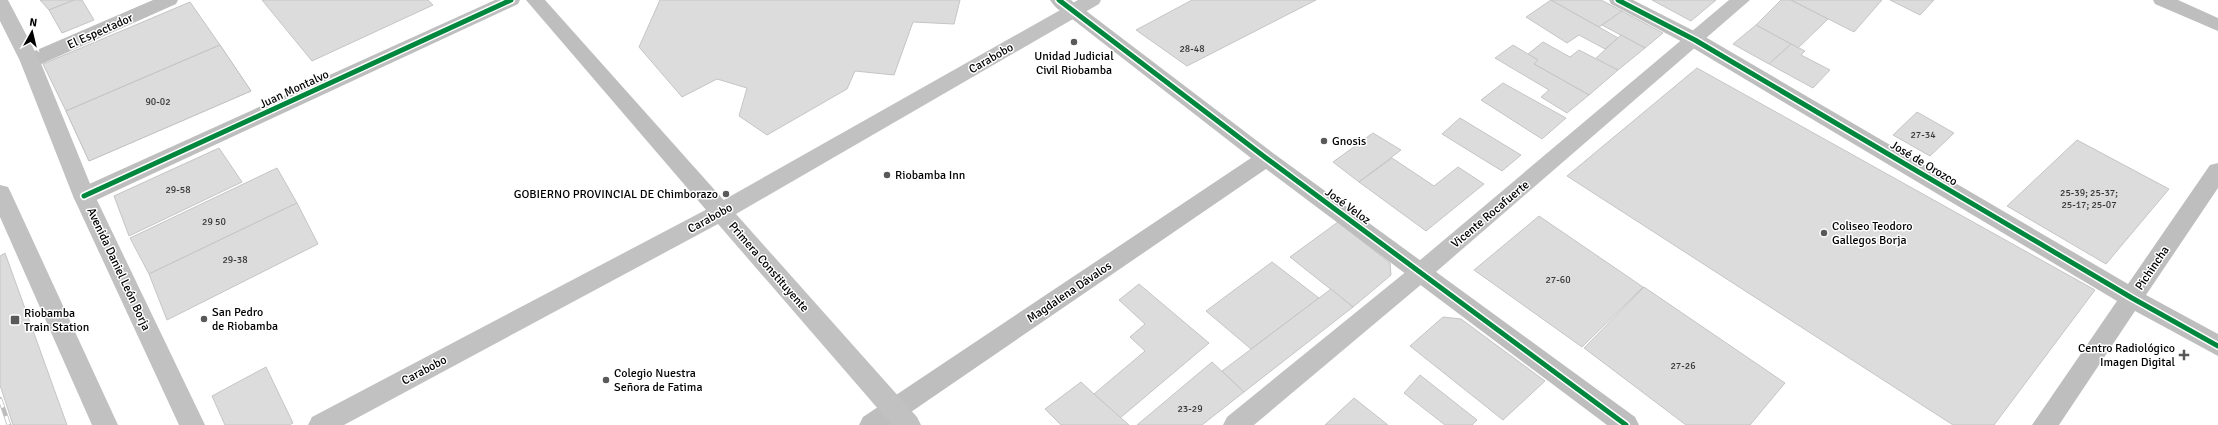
<svg xmlns="http://www.w3.org/2000/svg" width="2218" height="425" font-family="Signika,sans-serif">
  <style>
    .building { fill: #dcdcdc; stroke: #c5c5c5 }
    .lines { fill: none; stroke-linecap: round; stroke-linejoin: round }
    .minor { fill: #bebebe; fill-rule: evenodd }
    .tertiary { fill: #bebebe; fill-rule: evenodd }
    .secondary { fill: #c1c1c1; fill-rule: evenodd }
    .rail-casing { stroke: #bdbdbd; stroke-width: 4.5 }
    .rail { stroke: #fff; stroke-width: 3; stroke-dasharray: 9; stroke-linecap: butt }
    .cycleway-casing { stroke: #fff; stroke-width: 8 }
    .cycleway { stroke: #00873e; stroke-width: 5 }
    .poi-dot { fill: #595959; stroke: #fff; stroke-width: 1.5 }
    .labels { text-anchor: middle; stroke-width: 3; stroke-linejoin: round; paint-order: stroke }
    .number-label { font-size: 10px; fill: #373737 }
    .street-label { font-size: 12px; fill: #000; stroke: #fff }
    .poi-label { font-size: 12px; fill: #000; stroke: #fff; text-anchor: start }
  </style>
  <rect width="100%" height="100%" fill="#fff"/>
  <!-- building -->
  <g class="building">
    <path d="M 40,0 L 74,0 L 49,10 Z"/>
    <path d="M 74,0 L 82,0 L 94,20 L 62,33 L 49,10 Z"/>
    <path d="M 262,0 L 428,0 L 433,5 L 312,61 Z"/>
    <path d="M 660,0 L 960,0 L 954,24 L 913,22 L 894,75 L 855,71 L 847,89 L 767,135 L 739,116 L 747,88 L 717,79 L 682,97 L 639,47 Z"/>
    <path d="M 1192,0 L 1316,0 L 1187,66 L 1136,30 Z"/>
    <path d="M 1551,0 L 1599,27 L 1618,38 L 1605,49 L 1579,35 L 1567,43 L 1526,17 Z"/>
    <path d="M 1551,0 L 1601,0 L 1622,11 L 1599,27 Z"/>
    <path d="M 1652,0 L 1716,0 L 1691,21 Z"/>
    <path d="M 1781,0 L 1791,0 L 1828,19 L 1798,48 L 1756,25 Z"/>
    <path d="M 1791,0 L 1882,0 L 1854,32 Z"/>
    <path d="M 1890,0 L 1934,0 L 1920,15 Z"/>
    <path d="M 190,2 L 220,45 L 66,111 L 43,64 Z"/>
    <path d="M 1622,11 L 1663,33 L 1645,48 L 1602,25 Z"/>
    <path d="M 1756,25 L 1791,44 L 1769,64 L 1733,44 Z"/>
    <path d="M 1621,35 L 1645,48 L 1618,70 L 1595,59 Z"/>
    <path d="M 1543,42 L 1570,57 L 1579,50 L 1618,70 L 1589,95 L 1534,64 L 1538,60 L 1528,54 Z"/>
    <path d="M 1791,44 L 1805,51 L 1801,55 L 1830,70 L 1813,88 L 1769,64 Z"/>
    <path d="M 220,45 L 251,91 L 89,161 L 66,111 Z"/>
    <path d="M 220,45 L 251,91 L 89,161 L 66,111 Z"/>
    <path d="M 1513,45 L 1538,60 L 1534,64 L 1589,95 L 1567,113 L 1541,97 L 1549,90 L 1495,58 Z"/>
    <path d="M 1697,68 L 2095,290 L 1994,425 L 1953,425 L 1567,176 Z"/>
    <path d="M 1503,83 L 1566,118 L 1542,139 L 1481,100 Z"/>
    <path d="M 1917,112 L 1954,133 L 1930,156 L 1893,135 Z"/>
    <path d="M 1460,118 L 1521,155 L 1502,171 L 1442,134 Z"/>
    <path d="M 1373,133 L 1401,150 L 1359,182 L 1333,162 Z"/>
    <path d="M 2077,140 L 2169,189 L 2106,264 L 2007,206 Z"/>
    <path d="M 219,148 L 242,182 L 129,236 L 114,196 Z"/>
    <path d="M 1392,158 L 1434,186 L 1458,167 L 1484,184 L 1426,231 L 1359,182 Z"/>
    <path d="M 277,168 L 297,203 L 149,274 L 130,238 Z"/>
    <path d="M 297,203 L 318,244 L 167,320 L 149,274 Z"/>
    <path d="M 1539,216 L 1643,287 L 1582,347 L 1474,270 Z"/>
    <path d="M 1338,222 L 1390,263 L 1391,275 L 1353,307 L 1290,257 Z"/>
    <path d="M 5,253 L 67,425 L 13,425 L 0,385 L 0,256 Z"/>
    <path d="M 1272,262 L 1319,298 L 1251,349 L 1206,311 Z"/>
    <path d="M 1139,284 L 1209,343 L 1120,418 L 1094,394 L 1145,351 L 1130,337 L 1145,324 L 1119,300 Z"/>
    <path d="M 1644,287 L 1785,383 L 1750,425 L 1686,425 L 1584,348 Z"/>
    <path d="M 1331,289 L 1353,307 L 1244,392 L 1222,371 Z"/>
    <path d="M 1443,317 L 1461,319 L 1545,381 L 1503,420 L 1410,346 Z"/>
    <path d="M 1212,362 L 1244,392 L 1202,425 L 1137,425 Z"/>
    <path d="M 266,367 L 293,423 L 289,425 L 225,425 L 212,396 Z"/>
    <path d="M 1420,375 L 1477,420 L 1472,425 L 1445,425 L 1404,393 Z"/>
    <path d="M 1081,382 L 1094,394 L 1129,425 L 1061,425 L 1045,409 Z"/>
    <path d="M 1354,398 L 1388,425 L 1325,425 Z"/>
  </g>
  <g class="lines">
    <!-- minor -->
    <g class="minor">
      <path d="M 153,0 L 178,0 L 176,4 L 37,66 L 30,68 L 23,66 L 20,61 L 23,56 Z"/>
      <path d="M 495,0 L 520,0 L 518,4 L 92,202 L 84,204 L 76,202 L 73,196 L 76,190 Z"/>
      <path d="M 1609,0 L 1633,0 L 1702,35 L 2128,284 L 2210,165 L 2218,163 L 2218,188 L 2146,295 L 2218,334 L 2218,356 L 2135,311 L 2059,425 L 2032,425 L 2117,301 L 1688,45 L 1611,4 Z"/>
      <path d="M 2153,0 L 2178,0 L 2218,18 L 2218,31 L 2155,4 Z"/>
      <path d="M 1074,5 L 1081,7 L 1273,153 L 1635,417 L 1639,425 L 1607,425 L 1266,169 L 892,425 L 859,425 L 863,417 L 1251,158 L 1067,15 L 1065,11 L 1067,7 Z"/>
    </g>
    <!-- tertiary -->
    <g class="tertiary">
      <path d="M 526,0 L 545,0 L 729,206 L 732,212 L 729,218 L 721,220 L 713,218 Z"/>
      <path d="M 1050,0 L 1071,0 L 1083,11 L 1081,15 C 1069,19 1056,10 1050,0 Z"/>
    </g>
    <!-- secondary -->
    <g class="secondary">
      <path d="M 0,0 L 8,0 L 40,61 L 95,196 L 205,425 L 179,425 L 73,196 L 20,61 L 0,21 Z"/>
      <path d="M 1078,0 L 1101,0 L 1099,4 L 736,214 L 917,417 L 921,425 L 892,425 L 718,224 L 344,425 L 308,425 L 312,417 L 713,206 Z"/>
      <path d="M 1729,0 L 1750,0 L 1429,278 L 1254,425 L 1223,425 L 1227,417 L 1413,266 Z"/>
      <path d="M 0,185 L 8,187 L 11,193 L 118,425 L 92,425 L 0,217 Z"/>
    </g>
    <!-- rail casing -->
    <g class="rail-casing">
      <path id="rail" d="M 0,399 L 9,425"/>
    </g>
    <!-- rail -->
    <use href="#rail" class="rail"/>
    <!-- cycleway casing -->
    <g class="cycleway-casing">
      <g id="cycleway">
        <path d="M 1059,0 L 1266,158 L 1626,425"/>
        <path d="M 1618,0 L 1695,40 L 2132,298 L 2218,346"/>
        <path d="M 84,196 L 511,0"/>
      </g>
    </g>
    <!-- cycleway -->
    <use href="#cycleway" class="cycleway"/>
  </g>
  <!-- markers -->
  <g class="poi-dot">
    <circle cx="1074" cy="42" r="4"/>
    <circle cx="1324" cy="141" r="4"/>
    <circle cx="887" cy="175" r="4"/>
    <circle cx="726" cy="194" r="4"/>
    <circle cx="1824" cy="233" r="4"/>
    <circle cx="204" cy="319" r="4"/>
    <rect x="10" y="315" width="10" height="10" rx="2"/>
    <path d="M2182 349h4v4h4v4h-4v4h-4v-4h-4v-4h4z"/>
    <circle cx="606" cy="380" r="4"/>
  </g>
  <g class="labels">
    <!-- number labels -->
    <g class="number-label">
      <text x="1192" y="52">28-48</text>
      <text x="158" y="105">90-02</text>
      <text x="1923" y="138">27-34</text>
      <text x="178" y="193">29-58</text>
      <text x="2089" y="196">25-39; 25-37;<tspan x="2089" dy="12">25-17; 25-07</tspan></text>
      <text x="214" y="225">29 50</text>
      <text x="235" y="263">29-38</text>
      <text x="1558" y="283">27-60</text>
      <text x="1683" y="369">27-26</text>
      <text x="1190" y="412">23-29</text>
    </g>
    <!-- street labels -->
    <g class="street-label">
      <text transform="translate(100 31) rotate(-24)" y="4">El Espectador</text>
      <text transform="translate(991 58) rotate(-30)" y="4">Carabobo</text>
      <text transform="translate(294 89) rotate(-25)" y="4">Juan Montalvo</text>
      <text transform="translate(1924 163) rotate(31)" y="4">José de Orozco</text>
      <text transform="translate(1348 206) rotate(36)" y="4">José Veloz</text>
      <text transform="translate(1490 214) rotate(-40)" y="4">Vicente Rocafuerte</text>
      <text transform="translate(710 218) rotate(-29)" y="4">Carabobo</text>
      <text transform="translate(769 267) rotate(49)" y="4">Primera Constituyente</text>
      <text transform="translate(2152 268) rotate(-56)" y="4">Pichincha</text>
      <text transform="translate(119 269) rotate(65)" y="4">Avenida Daniel León Borja</text>
      <text transform="translate(1069 292) rotate(-34)" y="4">Magdalena Dávalos</text>
      <text transform="translate(424 370) rotate(-28)" y="4">Carabobo</text>
    </g>
    <!-- poi labels -->
    <g class="poi-label">
      <text x="1074" y="60" text-anchor="middle">Unidad Judicial<tspan x="1074" dy="14">Civil Riobamba</tspan></text>
      <text x="1332" y="145">Gnosis</text>
      <text x="895" y="179">Riobamba Inn</text>
      <text x="718" y="198" text-anchor="end">GOBIERNO PROVINCIAL DE Chimborazo</text>
      <text x="1832" y="230">Coliseo Teodoro<tspan x="1832" dy="14">Gallegos Borja</tspan></text>
      <text x="212" y="316">San Pedro<tspan x="212" dy="14">de Riobamba</tspan></text>
      <text x="24" y="317">Riobamba<tspan x="24" dy="14">Train Station</tspan></text>
      <text x="2175" y="352" text-anchor="end">Centro Radiológico<tspan x="2175" dy="14">Imagen Digital</tspan></text>
      <text x="614" y="377">Colegio Nuestra<tspan x="614" dy="14">Señora de Fatima</tspan></text>
    </g>
  </g>
  <!-- north arrow -->
  <g transform="translate(32 32) rotate(8)" stroke="#ffffff" stroke-width="3" paint-order="stroke">
  <path d="M0-3L7 15L0 10L-7 15Z" fill="#000000"/>
  <text y="-6" font-size="11" font-weight="bold" text-anchor="middle" fill="#000000">N</text>
  </g>
</svg>
